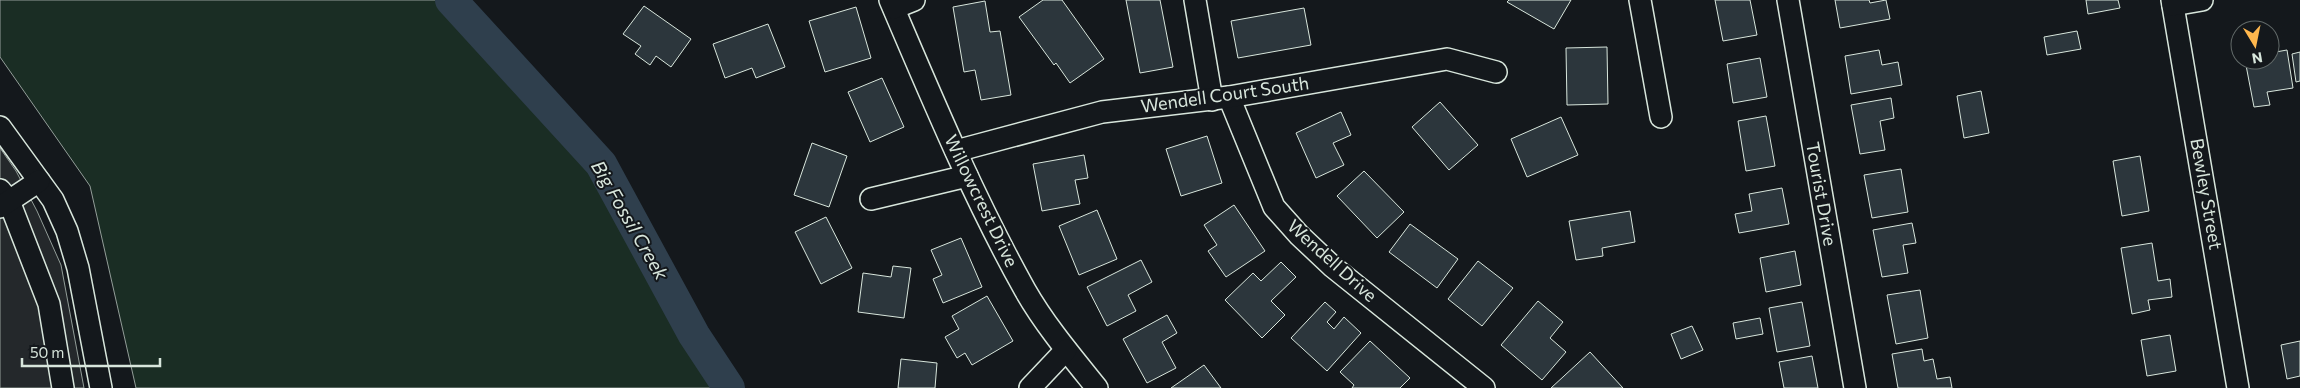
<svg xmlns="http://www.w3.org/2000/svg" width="2300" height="388" font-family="Commissioner,sans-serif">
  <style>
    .green { fill: #1a2d24; stroke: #939e99 }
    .parking { fill: #24282b; stroke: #939e99 }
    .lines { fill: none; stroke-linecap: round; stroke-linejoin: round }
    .river { stroke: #2f3f4d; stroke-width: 32 }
    .building { fill: #2c363c; stroke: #d8e6dc }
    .minor-casing { stroke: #d8e6dc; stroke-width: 24 }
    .minor { stroke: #14181c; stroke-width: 21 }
    .labels { text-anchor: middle; stroke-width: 4; stroke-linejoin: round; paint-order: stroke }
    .street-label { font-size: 18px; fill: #d8e6dc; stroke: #14181c }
    .water-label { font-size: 19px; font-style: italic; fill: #d8e6dc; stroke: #14181c }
  </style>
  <rect width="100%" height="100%" fill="#14181c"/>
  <!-- green -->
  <path class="green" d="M 0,0 L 451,0 L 601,164 L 694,335 L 729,388 L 136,388 L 90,186 L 0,57 Z"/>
  <!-- parking -->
  <path class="parking" d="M 0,148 L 16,171 L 37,211 L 61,265 L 84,388 L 0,388 Z"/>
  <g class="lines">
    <!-- river -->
    <path class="river" d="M 451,0 L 601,164 L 694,335 L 729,388"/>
  </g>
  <!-- building -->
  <g class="building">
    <path d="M 1043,0 L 1062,0 L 1104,59 L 1070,83 L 1056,63 L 1054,65 L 1019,17 Z"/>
    <path d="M 1126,0 L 1160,0 L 1173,67 L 1140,73 Z"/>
    <path d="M 1509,0 L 1571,0 L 1554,29 L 1507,2 Z"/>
    <path d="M 1715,0 L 1750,0 L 1757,35 L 1723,41 Z"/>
    <path d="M 1835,0 L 1869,0 L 1870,3 L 1886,0 L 1890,19 L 1840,28 Z"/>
    <path d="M 2086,0 L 2118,0 L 2120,8 L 2088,14 Z"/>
    <path d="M 985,1 L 990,32 L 1000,31 L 1011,95 L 981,100 L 975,70 L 964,72 L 953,7 Z"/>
    <path d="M 644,6 L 691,39 L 671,67 L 656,56 L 650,65 L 635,54 L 641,46 L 623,34 Z"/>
    <path d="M 856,7 L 871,58 L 825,72 L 809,21 Z"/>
    <path d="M 1304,8 L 1311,45 L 1238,58 L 1231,21 Z"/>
    <path d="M 768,24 L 785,67 L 756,78 L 752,68 L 725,78 L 713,44 Z"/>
    <path d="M 2077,31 L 2081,49 L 2047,55 L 2044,37 Z"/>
    <path d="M 1607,47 L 1608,104 L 1567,105 L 1566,48 Z"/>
    <path d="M 1879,50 L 1882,65 L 1898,62 L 1902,85 L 1851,94 L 1845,56 Z"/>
    <path d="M 2287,50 L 2293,88 L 2267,92 L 2270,105 L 2254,107 L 2245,60 L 2270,60 L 2270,53 Z"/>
    <path d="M 2300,52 L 2300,81 L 2296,82 L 2292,54 Z"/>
    <path d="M 1760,58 L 1767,97 L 1733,103 L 1727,64 Z"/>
    <path d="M 882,78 L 904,127 L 870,142 L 848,92 Z"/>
    <path d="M 1981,91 L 1989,133 L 1964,138 L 1957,96 Z"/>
    <path d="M 1891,98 L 1894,118 L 1880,121 L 1885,150 L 1860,154 L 1851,105 Z"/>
    <path d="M 1440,102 L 1478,145 L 1449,170 L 1412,127 Z"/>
    <path d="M 1341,112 L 1351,135 L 1333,143 L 1344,165 L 1316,178 L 1296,133 Z"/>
    <path d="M 1766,116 L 1775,166 L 1746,171 L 1738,121 Z"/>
    <path d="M 1561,117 L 1578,155 L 1527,177 L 1511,139 Z"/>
    <path d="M 1207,136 L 1222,183 L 1181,196 L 1166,149 Z"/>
    <path d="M 812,143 L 847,156 L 829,207 L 794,195 Z"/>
    <path d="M 1084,155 L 1088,178 L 1075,180 L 1080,204 L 1042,211 L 1033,164 Z"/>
    <path d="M 2140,156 L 2149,211 L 2122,216 L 2113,161 Z"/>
    <path d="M 1901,169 L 1908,212 L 1872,218 L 1864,175 Z"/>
    <path d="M 1364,171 L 1404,212 L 1377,238 L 1337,196 Z"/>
    <path d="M 1782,188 L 1789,224 L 1739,233 L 1735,214 L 1752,211 L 1749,194 Z"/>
    <path d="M 1234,205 L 1265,251 L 1226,277 L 1208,251 L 1217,245 L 1204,225 Z"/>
    <path d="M 1097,210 L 1117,259 L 1079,275 L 1059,226 Z"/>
    <path d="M 1630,211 L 1635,242 L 1602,248 L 1603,256 L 1576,260 L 1569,221 Z"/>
    <path d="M 826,217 L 852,268 L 821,284 L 795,232 Z"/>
    <path d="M 1912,223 L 1916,243 L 1903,245 L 1908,273 L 1882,277 L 1873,230 Z"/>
    <path d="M 1410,224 L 1458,259 L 1437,288 L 1389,252 Z"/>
    <path d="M 961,238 L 982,287 L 943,303 L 933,279 L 942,275 L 931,250 Z"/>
    <path d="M 2152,243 L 2158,281 L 2170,279 L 2172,297 L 2148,300 L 2150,310 L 2132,314 L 2121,248 Z"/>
    <path d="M 1795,251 L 1801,285 L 1766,292 L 1760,258 Z"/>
    <path d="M 1141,260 L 1152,282 L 1128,295 L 1136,311 L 1107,326 L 1087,287 Z"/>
    <path d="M 1478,261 L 1513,288 L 1482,326 L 1448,299 Z"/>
    <path d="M 1281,262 L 1296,277 L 1271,301 L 1285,315 L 1262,338 L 1225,300 L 1253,273 L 1261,281 Z"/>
    <path d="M 893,266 L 911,268 L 904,318 L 858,312 L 863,273 L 891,277 Z"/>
    <path d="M 1920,290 L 1928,338 L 1896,344 L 1887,295 Z"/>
    <path d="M 987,296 L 1013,341 L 972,365 L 965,353 L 957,358 L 945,337 L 959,329 L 952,316 Z"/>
    <path d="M 1538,301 L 1563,322 L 1550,338 L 1566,352 L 1542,380 L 1501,345 Z"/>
    <path d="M 1325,302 L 1336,312 L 1327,322 L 1334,329 L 1344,317 L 1361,333 L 1327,371 L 1291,338 Z"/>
    <path d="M 1802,302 L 1810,346 L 1777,352 L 1769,308 Z"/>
    <path d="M 1167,315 L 1177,333 L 1162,342 L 1176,368 L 1147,383 L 1123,339 Z"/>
    <path d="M 1760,318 L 1763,334 L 1736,339 L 1733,323 Z"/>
    <path d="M 1692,326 L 1703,350 L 1681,359 L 1671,334 Z"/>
    <path d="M 2170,335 L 2176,371 L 2147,376 L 2141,340 Z"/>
    <path d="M 1370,341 L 1410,378 L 1400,388 L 1352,388 L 1354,385 L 1340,372 Z"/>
    <path d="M 2300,341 L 2300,376 L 2287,379 L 2281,345 Z"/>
    <path d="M 1922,349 L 1924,361 L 1933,359 L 1937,379 L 1950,377 L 1952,388 L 1898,388 L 1892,354 Z"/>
    <path d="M 1590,352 L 1623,388 L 1551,388 Z"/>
    <path d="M 1812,356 L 1818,388 L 1784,388 L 1779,362 Z"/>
    <path d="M 901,359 L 937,363 L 935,388 L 898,388 Z"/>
    <path d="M 1204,365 L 1221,388 L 1171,388 Z"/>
  </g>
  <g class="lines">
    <!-- minor casing -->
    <g class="minor-casing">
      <g id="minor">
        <path d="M 890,0 C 932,98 973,197 1025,290 C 1045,325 1072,357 1097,388"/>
        <path d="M 1195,0 L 1212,100"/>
        <path d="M 1640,0 L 1661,117"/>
        <path d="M 1788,0 L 1855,388"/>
        <path d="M 2172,0 L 2238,388"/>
        <path d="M 2173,5 L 2202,0"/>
        <path d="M 894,8 L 914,0"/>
        <path d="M 1229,97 L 1274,207 L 1299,235 L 1333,267 L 1484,388"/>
        <path d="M 0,127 L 53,200 L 67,231 L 78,268 L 101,388"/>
        <path d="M 956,151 L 1102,112 L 1229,97 L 1447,59 L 1496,72"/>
        <path d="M 0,190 L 9,201 L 49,304 L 63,388"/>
        <path d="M 871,199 L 967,176"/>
        <path d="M 0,207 L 39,181"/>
        <path d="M 1030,388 L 1066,350"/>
      </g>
    </g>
    <!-- minor -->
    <use href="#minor" class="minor"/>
  </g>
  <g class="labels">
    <!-- street labels -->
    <g class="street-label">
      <text transform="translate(1225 95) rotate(-8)" y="6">Wendell Court South</text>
      <text transform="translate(1821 194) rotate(80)" y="6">Tourist Drive</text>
      <text transform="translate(2206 194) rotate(80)" y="6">Bewley Street</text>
      <text transform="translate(981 201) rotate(64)" y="6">Willowcrest Drive</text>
      <text transform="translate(1332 261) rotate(42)" y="6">Wendell Drive</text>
    </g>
    <!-- water labels -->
    <g class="water-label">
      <text transform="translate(630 220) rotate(60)" y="7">Big Fossil Creek</text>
    </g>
  </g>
  <!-- north arrow -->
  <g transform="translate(2255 45) rotate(170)"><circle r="24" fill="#14181c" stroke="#626a69"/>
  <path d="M0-4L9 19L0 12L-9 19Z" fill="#ffb74d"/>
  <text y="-8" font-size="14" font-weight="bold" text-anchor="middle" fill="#d8e6dc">N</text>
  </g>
  <!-- scale -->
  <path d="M22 358v8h138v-8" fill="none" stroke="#d8e6dc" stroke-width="2.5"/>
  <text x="30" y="358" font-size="15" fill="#d8e6dc" stroke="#14181c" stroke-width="4" paint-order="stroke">50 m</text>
</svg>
